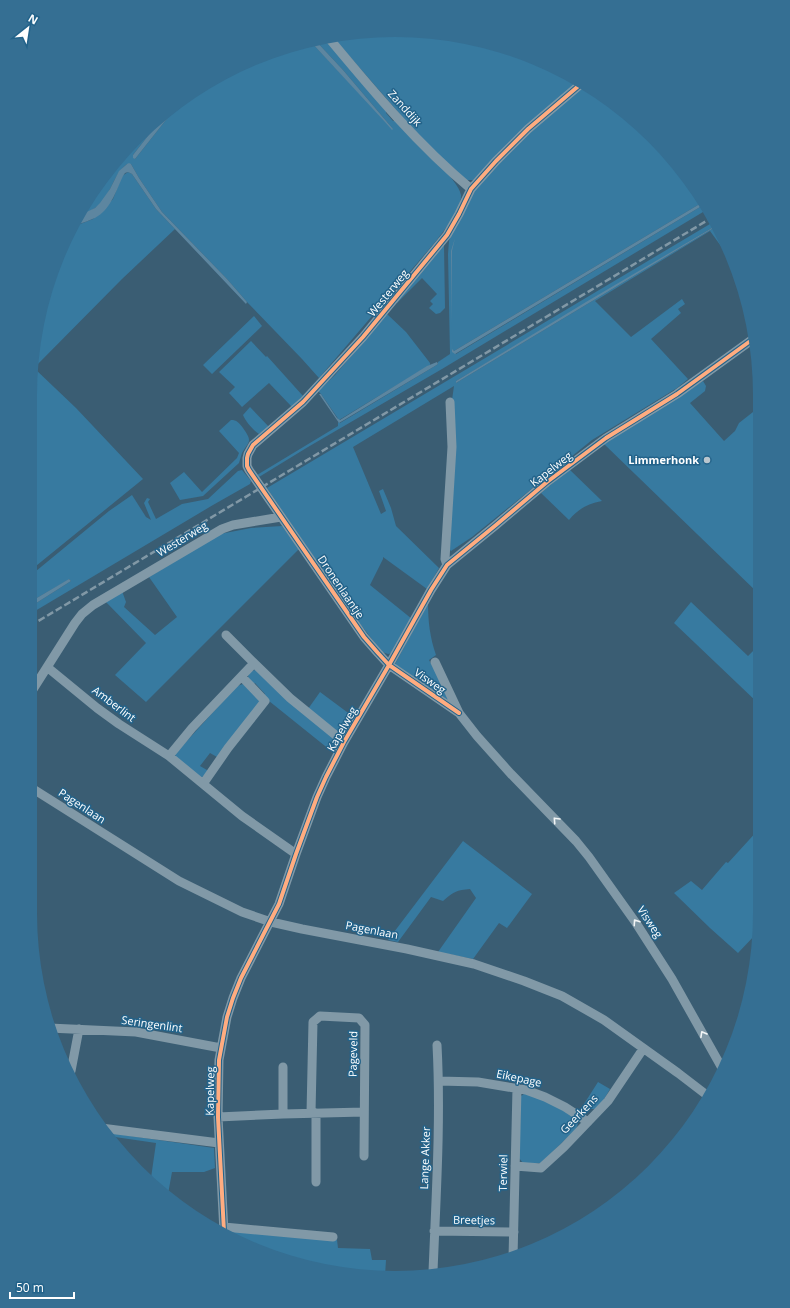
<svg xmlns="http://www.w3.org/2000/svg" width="790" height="1308" viewBox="0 0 790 1308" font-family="'Open Sans',sans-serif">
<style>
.green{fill:#377aa0}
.water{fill:#5d86a0}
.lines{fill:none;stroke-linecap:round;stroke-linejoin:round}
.street{stroke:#8199a7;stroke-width:9}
.rail{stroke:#8198a6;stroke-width:2.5;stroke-dasharray:7 3;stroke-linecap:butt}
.cycleway-casing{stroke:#23638a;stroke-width:6}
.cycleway{stroke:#ffac80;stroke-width:4}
.oneway{stroke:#f2f5f6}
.poi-dot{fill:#bac6ce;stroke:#23638a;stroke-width:1.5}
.labels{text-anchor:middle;stroke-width:3;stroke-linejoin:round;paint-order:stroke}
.street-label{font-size:11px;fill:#fff;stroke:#23638a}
.poi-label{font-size:11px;font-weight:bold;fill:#fff;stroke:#23638a;text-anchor:end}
</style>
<rect width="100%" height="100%" fill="#3a5d73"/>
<!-- green -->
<path class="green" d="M395 30 466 37 535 58 580 82 473 180H466L425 143 332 36Z
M324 37 386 111V113L393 121H396C409 134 460 180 461 195 462 208 444 231 436 241L319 378 302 359 247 302 227 279 162 212 139 178 131 164H127C112 175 111 198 95 208 91 211 85 213 80 215L92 192 137 137 165 114 133 155 135 159 181 101 192 91 256 58 310 41 393 129 343 70 315 40Z
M585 85 598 92 669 154 703 202 454 351 452 350 451 327 452 350 456 354 705 204 708 209 442 369 308 447 259 477 257 475 338 426V422L340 423 435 366 438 364V362L450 354 448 254 449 241 451 234 476 188 525 136Z
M128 172 132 174 156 209 175 229 122 279 34 368 76 408 143 479 31 570V371L49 277 75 226 93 219 113 199 122 176Z
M715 221 717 225 456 381V383L717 226 729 251 726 253 710 231 595 301 631 337 682 299 685 304 678 309 681 313 651 339 688 379 677 388 592 440 472 537 451 551 450 550 452 400 454 386 353 447 381 514 386 511 379 491 383 489 391 508 396 526 439 568 427 589 383 557V559L370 585 412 619 393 653 388 654 382 652 354 616 267 488Z
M444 245 445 308 440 313 436 314 429 308 433 304 430 301 437 294 422 278 397 303V301Z
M387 314 406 332 430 363V365L339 420 321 394 318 391 335 375Z
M254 316 262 326 212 374 203 365Z
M251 341 266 357 267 356 303 396 292 407 269 383 242 407 229 393 235 387 219 372Z
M703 381 706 386 705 391 690 403 724 441 735 431 739 423 753 412 759 419V594L604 444Z
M250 407 269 427 259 434C253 430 246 422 243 415Z
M231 420H233C238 421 240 424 243 428 253 442 249 441 242 453 241 456 240 460 239 463L203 496 180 500 170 483 184 472 202 492 237 458 239 453 219 431Z
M569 469 602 501C587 504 578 509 569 520L541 493Z
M242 470 251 481 250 484 213 505 30 614V607L71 581 69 579 68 580 30 602V576L109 511 132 495 146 517 151 520 144 503 147 498 150 499 148 502 156 519 182 504 208 499 238 471Z
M282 526 299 549 146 702 115 675 146 643 105 601 122 591 126 602 124 607 155 635 177 617 149 577 220 534 251 528Z
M691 602 748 656 759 645V704L674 623Z
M428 603C428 621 430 638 436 655L429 660 453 704 395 664Z
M257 670 339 743 335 754 269 701 263 696 265 694 255 683 253 684 248 677C249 672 252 670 257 670Z
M243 684 257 697 260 702 217 757 210 753 200 766 207 770 208 773 201 778 176 760 175 754 237 686Z
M320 692 355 718 344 734 342 735 308 709Z
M759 829V937L756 934 738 953 710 928 674 893 691 881 702 890 726 862 728 863Z
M463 841 532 894 507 928 499 923 473 959 438 952 476 898 470 889C457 890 453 892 443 901L431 897 398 942 388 940Z
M598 1082 610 1089 600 1106 596 1109H592L584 1104Z
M527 1092 546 1099 577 1119C578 1123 578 1125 576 1129L541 1163H523L519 1158 521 1096Z
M103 1132 214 1148 215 1168 204 1172H172L168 1194 151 1178 156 1143 108 1136V1137Z
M229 1229 337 1240 338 1248 370 1249 372 1260H386L385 1276 278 1259 229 1235Z"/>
<!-- water -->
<path class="water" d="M315 40 343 70 393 129 392 130 385 122 310 41Z
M181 101 135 159 133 158V155L165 114Z
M129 163 131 164 139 178 162 212 227 279 247 302 246 304 156 209 132 174 128 172 125 173 123 176C117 189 111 208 98 216 91 221 82 222 75 226L80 215 95 208 100 203 110 189 119 171 127 164Z
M703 202 705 204 455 354 452 352 451 325V251L455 238 471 205 455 238 452 251 451 325 452 349 454 351Z
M717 225V226L456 383V381L586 302Z
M437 362 438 364 435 366 339 423 319 394H321L337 418 340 420 427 366Z
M69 579 71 581 30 607V602Z"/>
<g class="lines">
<!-- street -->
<path class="street" d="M328 37C373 91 417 144 471 189
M447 565 445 559 452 447 450 402
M226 635 254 663
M435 662 459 713 477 736 511 774 576 841 589 857 636 923 672 979 722 1068
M47 667 97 708 119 724 169 756 242 816 296 854
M30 694 75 623 82 614 93 605 222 529 233 525 281 517
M459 713 389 665 378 653 364 637 249 470 247 466V458L248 454 253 445 303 402 363 337 447 235 459 214 471 189 496 161 528 129 582 83
M169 756 192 728 254 663 290 698 344 742
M203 784 228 748 265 701 242 677
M30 787 179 881 242 912 271 922 302 929 407 949 474 964 524 981 562 996 604 1020 678 1073 708 1096
M49 1028 136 1032 221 1048
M283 1067V1114
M71 1071 79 1029
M439 1081 478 1082 526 1090 545 1097 565 1107 588 1122
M311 1113 313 1022 320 1016 359 1018 365 1025 364 1156
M316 1113V1182
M218 1117 283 1114 364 1112
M101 1128 219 1143
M515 1166 541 1168 564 1147 608 1101 643 1049
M224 1227 333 1237
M434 1231 514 1232
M224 1232 218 1117 219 1060 227 1017 233 998 241 978 279 904 296 854 317 797 326 777 344 742 389 665 431 590 447 565 496 525 547 482 606 438 677 394 753 339
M513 1258 517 1088
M433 1272C436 1196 441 1120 437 1045"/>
<!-- rail -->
<path class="rail" d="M30 626 713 217"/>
<defs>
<path id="cycleway" d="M459 713 389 665 378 653 364 637 249 470 247 466V458L248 454 253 445 303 402 363 337 447 235 459 214 471 189 496 161 528 129 582 83
M224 1232 218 1117 219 1060 227 1017 233 998 241 978 279 904 296 854 317 797 326 777 344 742 389 665 431 590 447 565 496 525 547 482 606 438 677 394 753 339"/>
</defs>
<!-- cycleway casing -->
<use href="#cycleway" class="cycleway-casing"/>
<!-- cycleway -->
<use href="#cycleway" class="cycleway"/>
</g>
<!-- one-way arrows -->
<defs><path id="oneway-chevron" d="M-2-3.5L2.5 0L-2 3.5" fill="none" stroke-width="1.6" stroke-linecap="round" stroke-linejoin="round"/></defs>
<g class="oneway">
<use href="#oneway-chevron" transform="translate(556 820) rotate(-133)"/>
<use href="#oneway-chevron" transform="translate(636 922) rotate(-124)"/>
<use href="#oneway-chevron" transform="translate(703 1034) rotate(-119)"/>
</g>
<!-- markers -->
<circle class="poi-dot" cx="707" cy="460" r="4"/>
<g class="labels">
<!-- street labels -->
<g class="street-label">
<text transform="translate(405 108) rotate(48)" y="4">Zanddijk</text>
<text transform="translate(388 293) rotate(-51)" y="4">Westerweg</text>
<text transform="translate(551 469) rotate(-38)" y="4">Kapelweg</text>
<text transform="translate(182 539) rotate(-31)" y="4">Westerweg</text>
<text transform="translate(341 587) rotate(56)" y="4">Dronenlaantje</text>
<text transform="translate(430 681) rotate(35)" y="4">Visweg</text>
<text transform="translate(114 704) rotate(37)" y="4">Amberlint</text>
<text transform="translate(342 729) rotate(-61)" y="4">Kapelweg</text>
<text transform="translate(82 806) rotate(33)" y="4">Pagenlaan</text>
<text transform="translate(650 922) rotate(56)" y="4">Visweg</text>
<text transform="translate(372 930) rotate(11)" y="4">Pagenlaan</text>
<text transform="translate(152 1024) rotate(8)" y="4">Seringenlint</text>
<text transform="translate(353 1054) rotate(-89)" y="4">Pageveld</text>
<text transform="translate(519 1078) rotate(12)" y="4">Eikepage</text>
<text transform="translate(210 1091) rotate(-89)" y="4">Kapelweg</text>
<text transform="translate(579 1114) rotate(-47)" y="4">Geerkens</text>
<text transform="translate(425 1158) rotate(-88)" y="4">Lange Akker</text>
<text transform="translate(503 1173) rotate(-89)" y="4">Terwiel</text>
<text transform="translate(474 1220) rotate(1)" y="4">Breetjes</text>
</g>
<!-- poi labels -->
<g class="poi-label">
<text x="699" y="464">Limmerhonk</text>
</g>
</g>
<!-- crop -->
<path d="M0 0H790V1308H0ZM395 37H395A358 358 0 0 1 753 395V913A358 358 0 0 1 395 1271H395A358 358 0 0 1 37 913V395A358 358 0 0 1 395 37Z" fill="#356f93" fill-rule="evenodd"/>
<!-- north arrow -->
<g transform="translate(28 28) rotate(30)" stroke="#23638a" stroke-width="3" paint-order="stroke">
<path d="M0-3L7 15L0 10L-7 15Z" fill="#ffffff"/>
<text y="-6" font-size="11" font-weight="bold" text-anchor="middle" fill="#ffffff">N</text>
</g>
<!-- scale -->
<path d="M10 1292v6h64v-6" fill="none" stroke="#ffffff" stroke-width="2"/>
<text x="16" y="1292" font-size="12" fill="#ffffff" stroke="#23638a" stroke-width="3" paint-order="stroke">50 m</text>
</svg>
